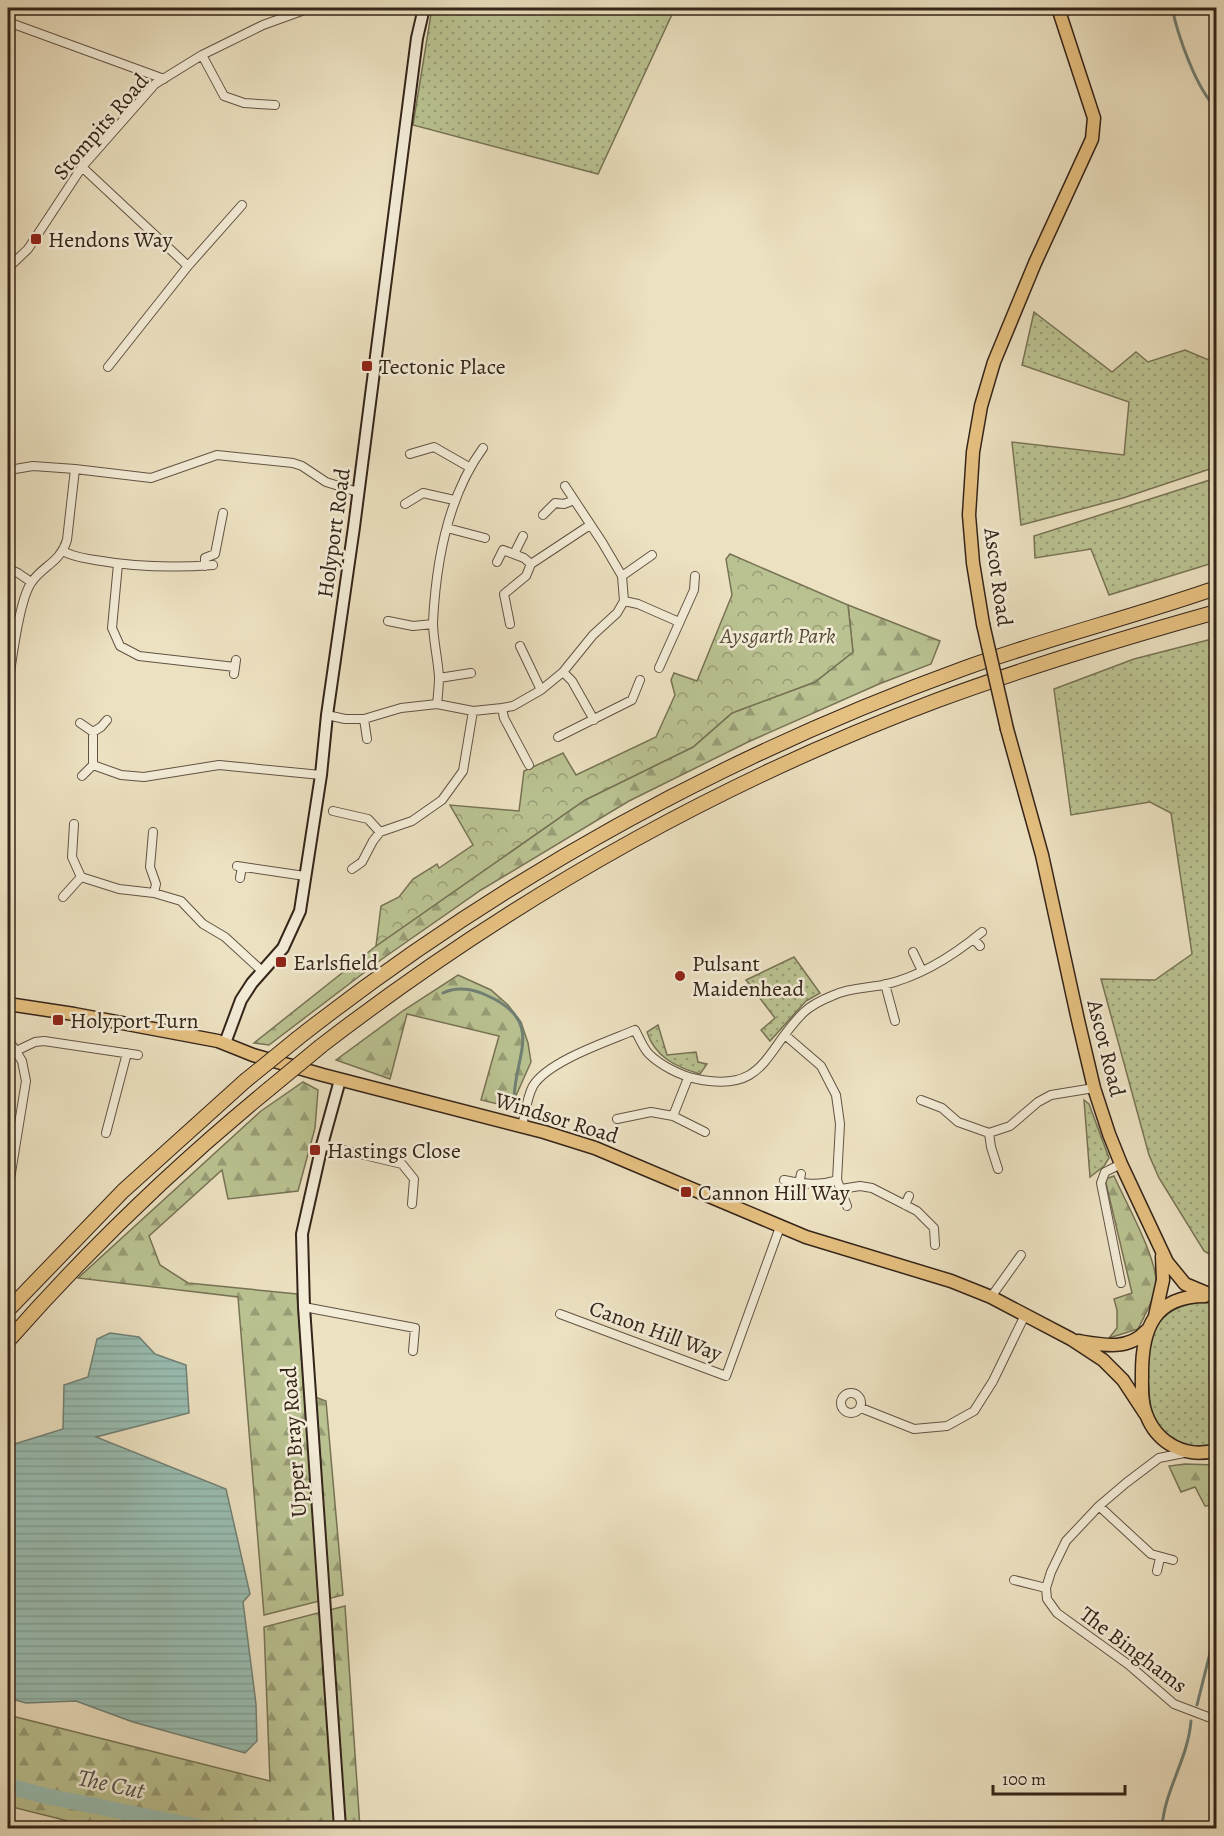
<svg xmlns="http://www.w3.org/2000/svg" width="1224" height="1836" viewBox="0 0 1224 1836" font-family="Alegreya,serif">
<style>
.grass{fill:url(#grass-dots);stroke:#777355;stroke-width:1.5}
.forest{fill:url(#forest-firs);stroke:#777355;stroke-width:1.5}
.park{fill:url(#park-crowns);stroke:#777355;stroke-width:1.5}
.water{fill:url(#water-rules);stroke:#718075;stroke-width:1.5}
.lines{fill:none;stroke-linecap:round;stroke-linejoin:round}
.stream{stroke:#718075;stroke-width:3}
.river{stroke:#99beb3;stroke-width:16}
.street-casing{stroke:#625343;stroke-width:10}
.secondary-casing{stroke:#342419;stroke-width:14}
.primary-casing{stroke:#342419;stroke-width:15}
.highway-casing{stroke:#342419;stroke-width:16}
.street{stroke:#f3ecd7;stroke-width:8}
.secondary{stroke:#f3ecd7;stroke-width:10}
.primary{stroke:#e6c080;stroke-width:12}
.highway{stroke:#e6c080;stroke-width:14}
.primary-bridge-casing{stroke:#342419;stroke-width:15;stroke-linecap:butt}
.highway-bridge-casing{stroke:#342419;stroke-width:16;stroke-linecap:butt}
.primary-bridge{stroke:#e6c080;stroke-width:12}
.highway-bridge{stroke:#e6c080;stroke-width:14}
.poi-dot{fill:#8f2418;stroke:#f3ecd7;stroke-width:2}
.labels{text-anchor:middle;stroke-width:5;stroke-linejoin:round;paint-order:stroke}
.street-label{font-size:22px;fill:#342419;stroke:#f3ecd7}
.poi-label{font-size:22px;fill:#342419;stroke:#f3ecd7;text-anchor:start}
.park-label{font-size:22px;font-style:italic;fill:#564c37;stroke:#f3ecd7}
.water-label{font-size:24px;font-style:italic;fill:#525247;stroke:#f3ecd7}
</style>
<defs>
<pattern id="grass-dots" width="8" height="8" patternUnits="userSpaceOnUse" patternTransform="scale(1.5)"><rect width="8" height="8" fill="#bac291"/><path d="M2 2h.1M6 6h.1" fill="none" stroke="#989d76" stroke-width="1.8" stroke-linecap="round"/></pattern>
<pattern id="forest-firs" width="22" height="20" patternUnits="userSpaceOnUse" patternTransform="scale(1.5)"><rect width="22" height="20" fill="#bac291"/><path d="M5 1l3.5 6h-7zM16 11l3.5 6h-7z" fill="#989d76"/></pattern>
<pattern id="park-crowns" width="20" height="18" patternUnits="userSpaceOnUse" patternTransform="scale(1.5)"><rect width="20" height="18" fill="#bac291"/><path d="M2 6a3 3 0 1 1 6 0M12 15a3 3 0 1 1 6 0" fill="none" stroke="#989d76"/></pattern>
<pattern id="water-rules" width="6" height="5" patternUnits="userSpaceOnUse" patternTransform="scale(1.5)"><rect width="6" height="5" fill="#99beb3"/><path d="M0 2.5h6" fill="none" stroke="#84a399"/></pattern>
</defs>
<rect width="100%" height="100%" fill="#ece1c1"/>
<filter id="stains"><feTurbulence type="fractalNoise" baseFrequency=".00333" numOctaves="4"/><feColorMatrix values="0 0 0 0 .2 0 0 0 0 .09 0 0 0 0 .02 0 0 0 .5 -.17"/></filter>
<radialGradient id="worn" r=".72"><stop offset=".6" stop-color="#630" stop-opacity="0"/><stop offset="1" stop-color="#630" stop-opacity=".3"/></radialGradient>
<!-- grass -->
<path class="grass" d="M432 8H675L598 174 413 125Z
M1034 312 1112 372 1136 352 1148 362 1185 350 1209 360 1216 372V467L1123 498 1021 525 1012 442 1124 455 1129 402 1022 365Z
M1216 478V562L1109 595 1091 549 1035 558 1034 536Z
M1216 638V1258L1204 1251 1159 1178 1149 1155 1101 979 1155 980 1192 954 1171 813 1150 802 1071 815 1054 689 1134 659Z
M794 957 820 993 806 1001 770 1041 761 1030 775 1018 746 980Z
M658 1025 667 1055 696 1052 698 1062 707 1064 700 1074C676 1067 655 1057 647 1032Z
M1084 1100 1089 1104 1109 1158 1104 1166 1090 1177Z
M1199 1302 1216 1304V1444C1189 1451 1158 1438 1151 1408 1148 1398 1149 1387 1148 1376 1148 1336 1154 1309 1199 1302Z"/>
<!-- forest -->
<path class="forest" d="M848 605 940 641 931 664 879 684 748 742 629 801 481 890 382 959 269 1045 254 1043 376 946 585 800 693 747 732 713 815 682 853 652Z
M458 975 491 990 508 1005 521 1022 528 1043 531 1062 511 1107 481 1100 499 1036 407 1014 390 1079 336 1060 404 1010Z
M303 1082 318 1090 315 1128 298 1191 228 1199 222 1170 149 1236 160 1265 188 1283 297 1294 304 1393 326 1401 343 1595 264 1615 238 1297 78 1278 261 1111Z
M1114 1176C1125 1201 1159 1261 1156 1286 1154 1300 1144 1316 1138 1329L1109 1338 1117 1328V1310L1114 1299 1132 1293 1105 1179Z
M1185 1464 1216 1465V1505L1205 1506 1195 1487 1181 1492 1169 1466Z
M345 1606 360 1828H96L8 1806V1715L270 1781 264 1627Z"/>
<!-- park -->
<path class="park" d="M730 554 848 605 853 652 815 682 732 713 693 747 585 800 376 946 381 906 399 897 413 879 437 864 439 868 473 845 450 805 519 811 524 771 563 753 576 775 656 737 675 695 671 680 674 673 697 681 732 595 726 559Z"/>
<!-- water -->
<path class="water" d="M110 1333 139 1337 155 1354 186 1365 189 1413 96 1437 226 1489 250 1594 243 1602 256 1704 257 1741 245 1753 133 1722 76 1701 26 1703 8 1698V1446L63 1429 64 1385 88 1377 97 1339Z"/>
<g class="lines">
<!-- stream -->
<path class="stream" d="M1172 8C1178 36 1196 88 1216 108
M443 993C457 986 474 989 488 996 546 1022 514 1056 514 1100
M1214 1435C1212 1406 1205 1361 1216 1333
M1214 1467 1216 1505
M1197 1705 1216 1629
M1162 1828C1164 1791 1188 1759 1191 1721"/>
<!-- river -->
<path class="river" d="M8 1786 46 1796 204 1828"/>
<defs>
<path id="street" d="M8 22 164 79
M202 55 224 96 244 103 275 105
M82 167 188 266
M8 268 28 249 82 167 155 84 202 55 263 25 310 8
M108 367 188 266 242 205
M410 454 434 447 469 467
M8 472 15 469 33 466 75 469 151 478 217 455 293 463 302 466 326 482 358 492
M405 504 423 493 454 500
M543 515 555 503 564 504 574 500
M447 528 485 538
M63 551C73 557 84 558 95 560 135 567 173 568 213 565
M514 554 523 536
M497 562 503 550 524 558 531 564
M118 564 112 628 120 646 139 656 235 667
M205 566V558L215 554 223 513
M8 569 18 573 31 582
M622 576 652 555
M624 601 638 604 679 622
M388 621 413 626 433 624
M510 624 504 594 526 576 531 564 590 525
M520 646 541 690
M659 668 694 590 695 576
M563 672 572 681 594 720
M234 674 236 660
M439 678 471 673
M8 685C12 661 19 601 31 583 42 566 60 563 67 540L75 469
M437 704C438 695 439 686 439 677 438 659 433 640 433 622 436 562 447 497 483 448
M502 708 504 718 529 765
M327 715 345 719H364L401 708 437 704 473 711 502 708 513 706 541 690 563 672 593 635 617 613 624 601 622 576 602 542 565 486
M364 719 367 739
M80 723 93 732 101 727 107 720
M558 737 632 700 640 680
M93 765 121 775 144 777 219 765 321 775
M82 776 93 765V732
M333 811 368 819 380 832
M153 832 150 867 156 884 154 893
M237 866 305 876
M352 869 362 862 373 841 380 832 412 821 442 800 463 771 473 711
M8 871H10
M81 877 119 889 154 893 181 901 203 924 225 937 262 971
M240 878 242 867
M63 897 81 877 72 857 74 824
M974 939 980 946
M913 952 922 971
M885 984 895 1021
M8 1015 10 1005
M785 1035 821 1066 836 1095 840 1124 837 1180 847 1206
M8 1039 22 1061 26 1081 10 1179
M16 1051 35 1042 44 1041 138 1055
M921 1100 942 1108 958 1122 989 1133 1010 1126 1038 1102 1051 1095 1094 1088
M673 1116 688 1078
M617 1119 651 1112 673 1116 705 1132
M522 1126C525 1114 527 1097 533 1086 548 1061 609 1041 635 1030 639 1037 643 1048 649 1054 660 1065 681 1076 697 1079 765 1093 764 1052 803 1013 810 1006 824 999 834 995 848 988 867 988 883 985 920 977 953 956 982 932
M106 1133 127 1053
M989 1133 991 1147 998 1169
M322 1145 402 1164 414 1179 412 1204
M1121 1164 1105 1172 1101 1183 1121 1283
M784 1180C803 1184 819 1186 837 1180
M799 1184 801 1174
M841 1189 860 1186 872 1188 917 1211 934 1228 935 1245
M905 1205 909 1196
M991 1297 1021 1255
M304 1307 415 1328 413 1351
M560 1314 726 1376 780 1227
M841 1403a10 10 0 1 1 20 0a10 10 0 1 1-20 0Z
M861 1408 914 1429 947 1426 974 1411 993 1381 1025 1315
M1184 1453 1159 1458 1126 1483 1099 1506 1066 1541 1051 1572 1046 1588 1047 1599 1057 1613 1129 1665 1174 1704 1216 1720
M1099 1506 1151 1554 1173 1560
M1157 1571 1160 1558
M1014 1580 1046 1588"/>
<path id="secondary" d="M225 1043 241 1000 252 983 283 948 300 911 321 775 327 715 354 527 417 38 424 8
M340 1828 304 1307 302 1234 322 1145 340 1080"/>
<path id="primary" d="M983 624 973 563 969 515 973 452 981 406 994 362 1035 263 1092 139 1094 118 1058 8
M1007 729 1042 855 1078 1020 1094 1088 1109 1134 1121 1164 1167 1262 1185 1284 1216 1297
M8 1004 74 1014 218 1041 253 1055 323 1075 544 1132 595 1148 806 1237 951 1281 991 1297 1071 1339 1103 1360 1123 1380 1146 1415
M1205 1296C1154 1296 1142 1329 1142 1373 1142 1387 1141 1401 1146 1414 1157 1444 1187 1459 1216 1450
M1155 1316 1163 1280 1162 1256
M1078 1341C1102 1345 1128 1351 1146 1331"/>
<path id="highway" d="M298 1038C499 880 725 755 965 668 1048 638 1133 617 1216 588
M321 1046C509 901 716 783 938 700 1030 666 1123 638 1216 612
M8 1310 123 1191 245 1081
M8 1341C88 1250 175 1166 269 1089"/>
</defs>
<!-- street casing -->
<use href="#street" class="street-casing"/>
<!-- secondary casing -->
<use href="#secondary" class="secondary-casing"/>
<!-- primary casing -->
<use href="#primary" class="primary-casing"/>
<!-- highway casing -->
<use href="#highway" class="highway-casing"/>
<!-- street -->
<use href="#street" class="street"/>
<!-- secondary -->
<use href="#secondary" class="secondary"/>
<!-- primary -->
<use href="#primary" class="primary"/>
<!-- highway -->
<use href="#highway" class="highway"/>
<defs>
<path id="primary-bridge" d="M983 624 1007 729"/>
<path id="highway-bridge" d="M245 1081 298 1038
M269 1089 321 1046"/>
</defs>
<!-- primary-bridge casing -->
<use href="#primary-bridge" class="primary-bridge-casing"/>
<!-- highway-bridge casing -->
<use href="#highway-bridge" class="highway-bridge-casing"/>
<!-- primary-bridge -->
<use href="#primary-bridge" class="primary-bridge"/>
<!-- highway-bridge -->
<use href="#highway-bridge" class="highway-bridge"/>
</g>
<!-- markers -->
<g class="poi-dot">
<rect x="30" y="233" width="12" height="12" rx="3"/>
<rect x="361" y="360" width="12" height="12" rx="3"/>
<rect x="275" y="956" width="12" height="12" rx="3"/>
<circle cx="680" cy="976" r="6"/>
<rect x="52" y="1014" width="12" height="12" rx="3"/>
<rect x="309" y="1144" width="12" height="12" rx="3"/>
<rect x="680" y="1186" width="12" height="12" rx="3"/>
</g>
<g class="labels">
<!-- street labels -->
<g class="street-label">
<text transform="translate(100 126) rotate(-49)" y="8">Stompits Road</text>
<text transform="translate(333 533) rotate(-82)" y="8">Holyport Road</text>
<text transform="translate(999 577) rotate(82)" y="8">Ascot Road</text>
<text transform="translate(1107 1048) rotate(76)" y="8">Ascot Road</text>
<text transform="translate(557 1117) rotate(17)" y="8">Windsor Road</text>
<text transform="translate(656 1330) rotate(20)" y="8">Canon Hill Way</text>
<text transform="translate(293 1442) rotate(-94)" y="8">Upper Bray Road</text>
<text transform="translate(1134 1649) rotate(37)" y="8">The Binghams</text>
</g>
<!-- poi labels -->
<g class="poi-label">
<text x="48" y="247">Hendons Way</text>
<text x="379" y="374">Tectonic Place</text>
<text x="293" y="970">Earlsfield</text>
<text x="692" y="971">Pulsant<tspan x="692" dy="25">Maidenhead</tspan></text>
<text x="70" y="1028">Holyport Turn</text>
<text x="327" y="1158">Hastings Close</text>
<text x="698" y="1200">Cannon Hill Way</text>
</g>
<!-- park labels -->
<g class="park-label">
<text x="778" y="643">Aysgarth Park</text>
</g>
<!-- water labels -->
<g class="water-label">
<text transform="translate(111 1784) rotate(12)" y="8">The Cut</text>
</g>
</g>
<!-- margin -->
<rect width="1224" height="1836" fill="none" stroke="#ece1c1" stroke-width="30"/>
<rect x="9" y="9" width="1206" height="1818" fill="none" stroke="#342419" stroke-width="3"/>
<rect x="15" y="15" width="1194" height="1806" fill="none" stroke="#342419" stroke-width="1.5"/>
<!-- scale -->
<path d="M993 1785v9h132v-9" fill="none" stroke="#342419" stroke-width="3"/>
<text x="1002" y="1785" font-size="18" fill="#342419" stroke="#f3ecd7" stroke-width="4.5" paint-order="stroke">100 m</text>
<rect width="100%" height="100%" filter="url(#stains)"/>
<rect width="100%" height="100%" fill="url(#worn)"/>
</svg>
